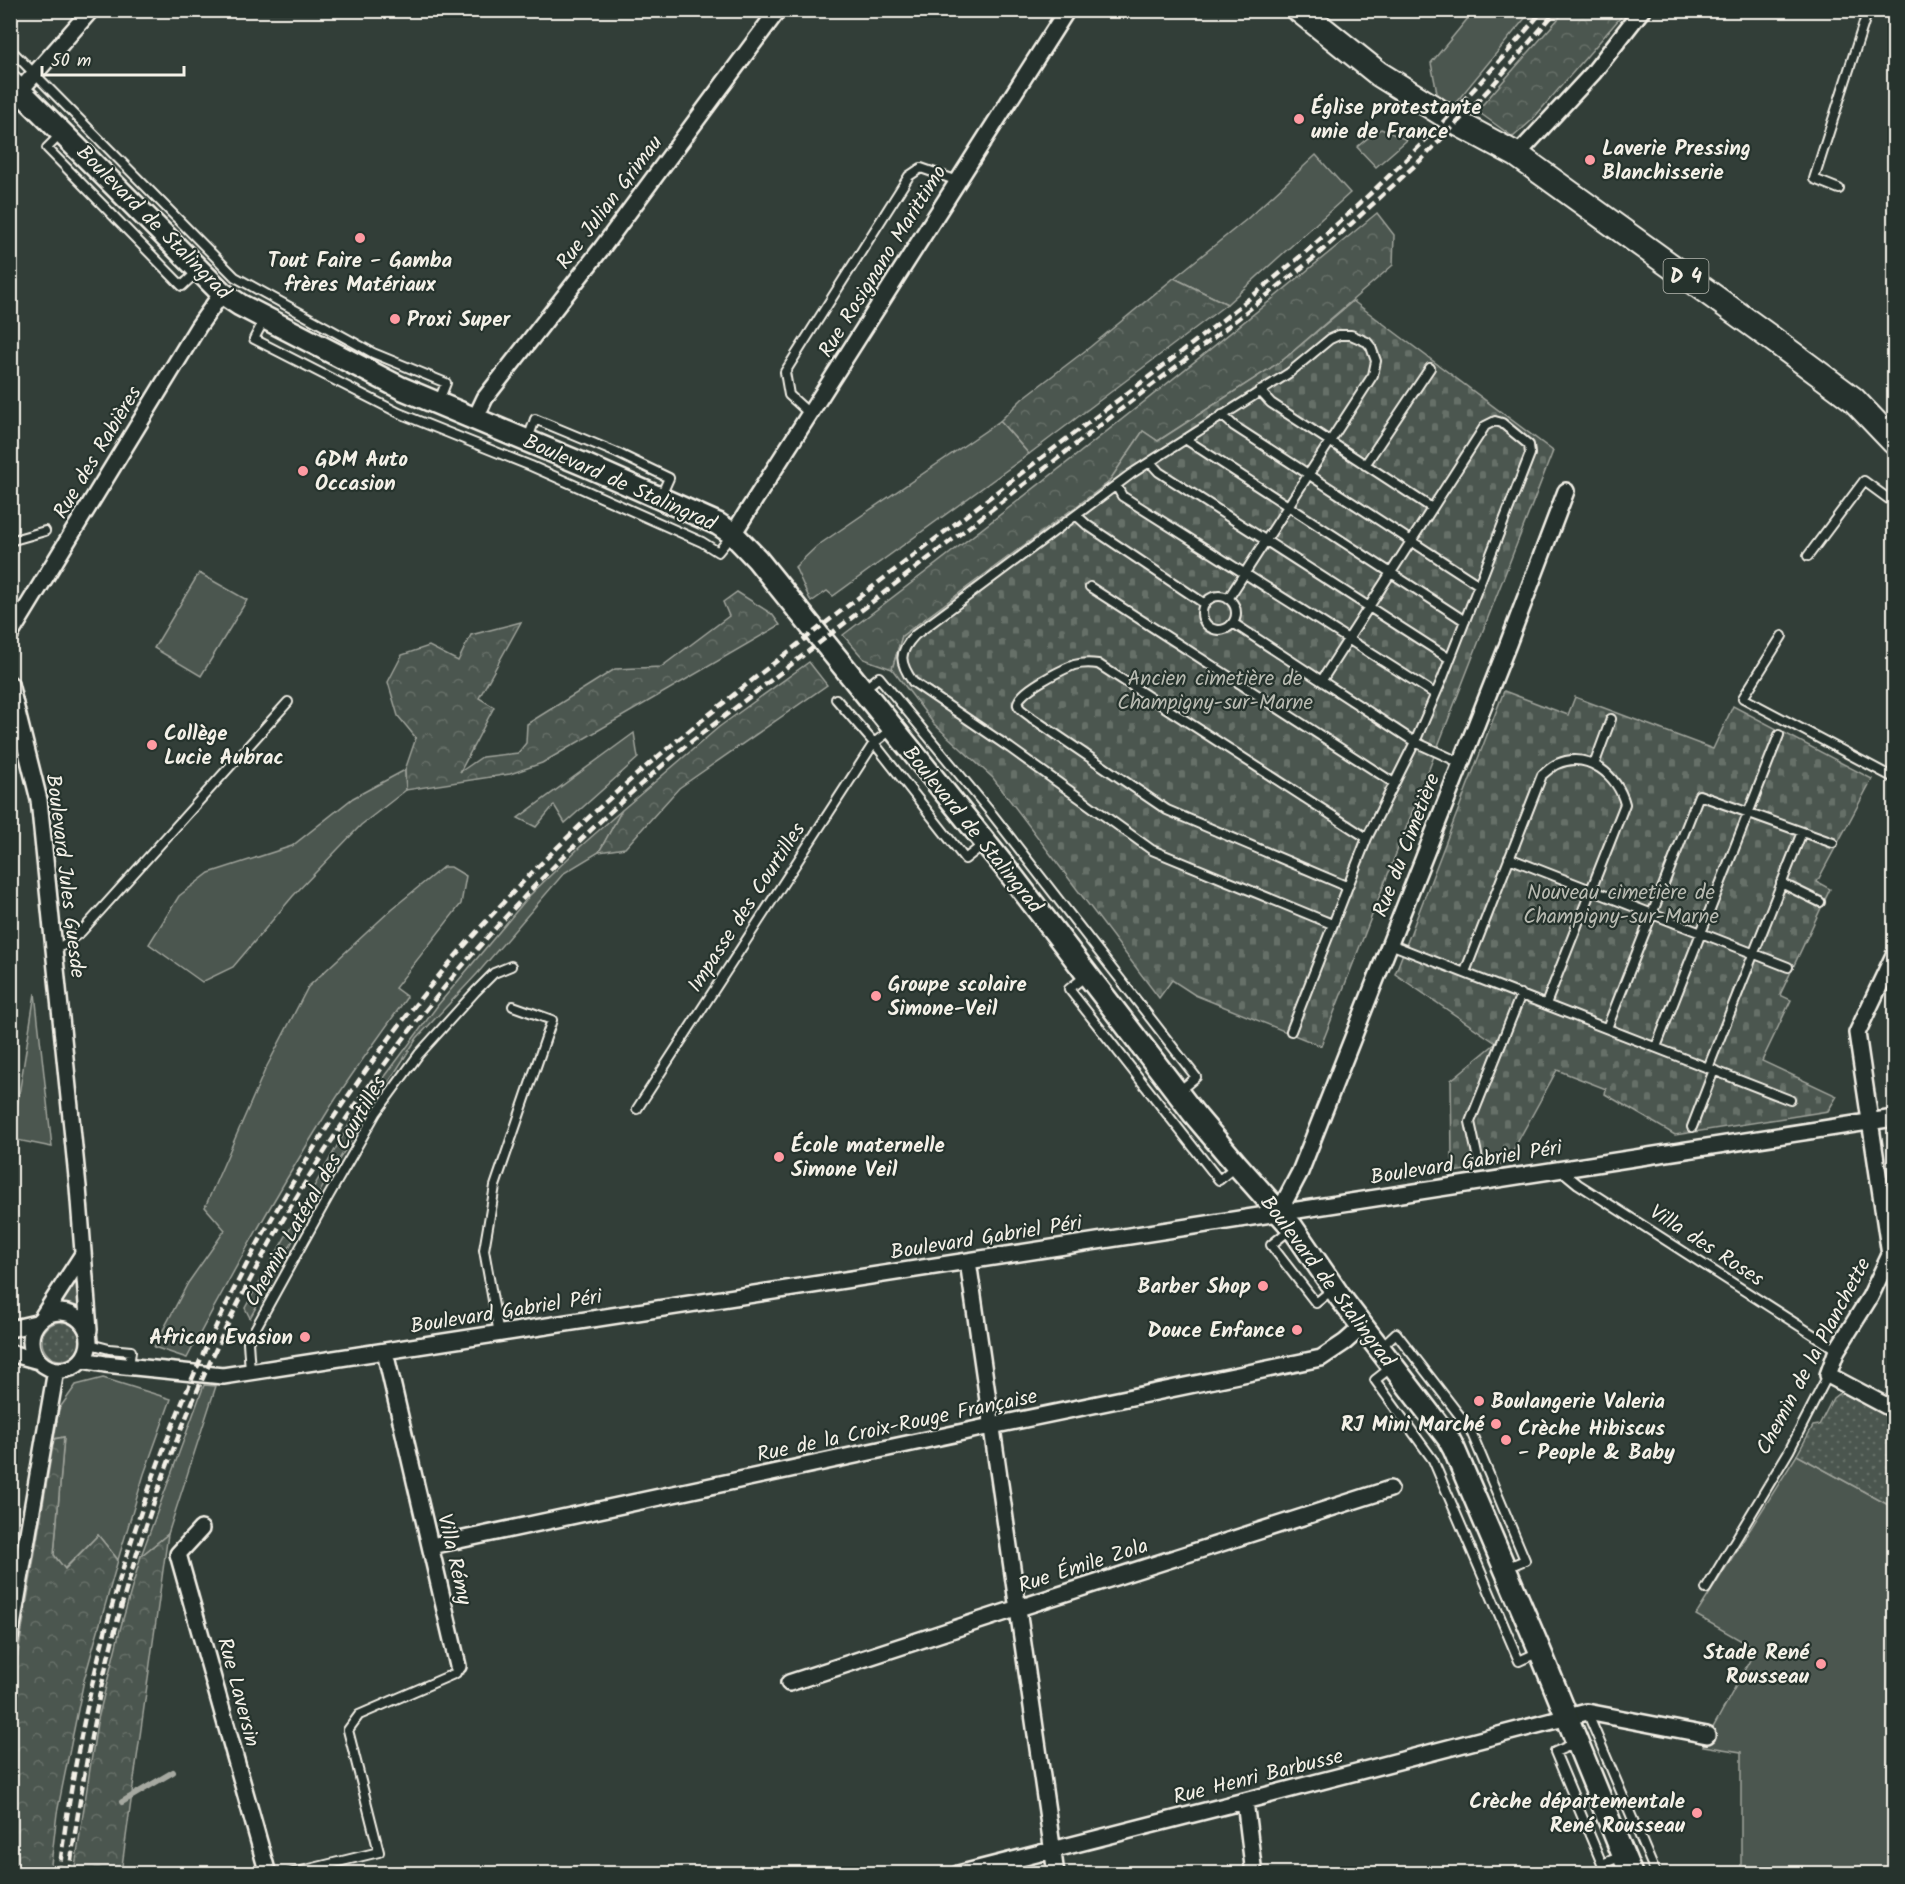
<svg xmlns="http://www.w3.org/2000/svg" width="1905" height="1884" viewBox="0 0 1905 1884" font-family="Kalam,sans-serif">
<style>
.green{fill:#4c564f;stroke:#a0a49c;stroke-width:1.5}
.forest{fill:url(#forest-crowns);stroke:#a0a49c;stroke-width:1.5}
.cemetery{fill:url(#cemetery-stones);stroke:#a0a49c;stroke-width:1.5}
.garden{fill:url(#garden-dots);stroke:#a0a49c;stroke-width:1.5}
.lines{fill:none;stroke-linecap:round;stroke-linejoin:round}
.stream{stroke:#a6a9a1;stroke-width:6}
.service-casing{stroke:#f4f1e8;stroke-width:12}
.minor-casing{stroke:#f4f1e8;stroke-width:20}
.secondary-casing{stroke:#f4f1e8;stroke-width:26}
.primary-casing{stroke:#f4f1e8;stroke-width:28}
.service{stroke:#26332d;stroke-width:8}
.minor{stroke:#26332d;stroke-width:15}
.secondary{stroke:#26332d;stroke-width:21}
.primary{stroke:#26332d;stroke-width:24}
.rail{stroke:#f4f1e8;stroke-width:4.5;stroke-dasharray:9 4.5;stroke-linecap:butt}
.poi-dot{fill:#ff9aa2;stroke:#26332d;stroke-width:2}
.labels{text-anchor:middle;stroke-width:4.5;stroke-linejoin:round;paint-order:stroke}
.shield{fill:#26332d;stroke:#b6b8b0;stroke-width:1.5}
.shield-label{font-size:20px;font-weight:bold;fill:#f4f1e8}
.poi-label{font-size:21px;font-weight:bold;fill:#f4f1e8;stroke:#26332d;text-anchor:start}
.street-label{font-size:21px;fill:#f4f1e8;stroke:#26332d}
.park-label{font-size:21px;fill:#b9bbb2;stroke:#26332d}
</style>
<defs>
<pattern id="forest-crowns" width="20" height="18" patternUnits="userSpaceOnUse" patternTransform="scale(1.5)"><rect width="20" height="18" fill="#4c564f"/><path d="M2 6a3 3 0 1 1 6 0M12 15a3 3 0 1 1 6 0" fill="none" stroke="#666f68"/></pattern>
<pattern id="cemetery-stones" width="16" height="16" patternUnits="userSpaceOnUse" patternTransform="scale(1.5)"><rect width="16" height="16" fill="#4c564f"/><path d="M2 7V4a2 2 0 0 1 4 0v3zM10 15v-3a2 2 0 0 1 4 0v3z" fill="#666f68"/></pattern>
<pattern id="garden-dots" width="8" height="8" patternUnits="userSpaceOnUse" patternTransform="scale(1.5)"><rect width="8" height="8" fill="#4c564f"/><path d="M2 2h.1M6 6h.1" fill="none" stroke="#666f68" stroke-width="1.8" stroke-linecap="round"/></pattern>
</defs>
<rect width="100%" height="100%" fill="#323e38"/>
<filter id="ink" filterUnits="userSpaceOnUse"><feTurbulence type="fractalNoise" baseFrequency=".0167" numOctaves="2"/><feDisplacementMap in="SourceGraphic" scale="12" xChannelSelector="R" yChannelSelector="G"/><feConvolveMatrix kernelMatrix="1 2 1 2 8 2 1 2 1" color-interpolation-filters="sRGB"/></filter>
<g filter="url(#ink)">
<!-- green -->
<path class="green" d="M1474 11H1531L1453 106 1437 93 1431 63Z
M1381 129 1407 140 1376 167 1357 147 1375 132Z
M1316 155 1350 193 1227 304 1174 278 1247 219Z
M1000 421 1029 454 833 596 827 591 811 602 795 567 817 546Z
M199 573 247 600 201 676 154 648Z
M634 733 638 758 565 823 554 805 536 827 518 818Z
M405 770 406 790 361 825 293 896 233 967 202 982 149 944 179 896 209 873 292 846 353 798Z
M622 810 599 852 564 873 477 974 417 1038 331 1172 250 1318 245 1308 349 1125 438 1005 530 895 581 846Z
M443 867H451L466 876 461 904 395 988 407 997C381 1035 352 1072 328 1111 278 1191 231 1274 187 1358L154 1347 188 1283 225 1230 205 1207 265 1070 308 987 393 908Z
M35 993 52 1147 12 1139Z
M81 1271 80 1307 57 1302Z
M103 1378 171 1399 144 1474 118 1560 98 1535 64 1569 54 1555 64 1437 54 1439 59 1409 76 1385Z
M204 1385 216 1386 168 1534 141 1556Z
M1797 1455 1894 1508V1873H1741V1752L1703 1746 1756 1649 1696 1615Z"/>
<!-- forest -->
<path class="forest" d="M1566 10 1626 11 1531 121 1513 137 1477 111Z
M1377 213 1394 235 1393 265 1283 360 1158 441 1143 431 1108 483 902 636 892 669 864 659 843 635C1024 498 1202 358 1377 213Z
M1174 278 1227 304 1029 454 1000 421 1022 399 1090 347Z
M737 592 772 614 780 625 542 763 510 774 406 790 405 770 416 738 398 716 388 682 402 655 429 646 458 661 471 635 521 622 479 698 494 707 460 772 482 757 518 753 526 743 527 724 615 669 661 667 729 616 723 602Z
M809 662 827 685 679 788 625 848 599 852 622 810 719 727Z
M64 1437 54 1555 65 1569 98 1535 118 1560 84 1680 57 1813 50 1873H11V1695L54 1439Z
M168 1534 121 1873H74L97 1723 121 1626 141 1556Z"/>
<!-- cemetery -->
<path class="cemetery" d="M1353 301 1553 451 1321 1046 1195 995 1172 980 1159 998 993 778 934 724 892 669 902 636 1108 483 1143 431 1158 441 1283 360Z
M1504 691 1568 715 1575 697 1713 749 1733 706 1872 779 1817 882 1830 889 1780 995 1791 1000 1762 1061 1837 1096 1828 1111 1675 1135 1605 1094 1606 1089 1557 1070 1506 1163 1454 1172 1452 1156 1451 1080 1496 1043 1395 974Z"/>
<!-- garden -->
<path class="garden" d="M42 1341a19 19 0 1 1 38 0a19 19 0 1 1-38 0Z
M1841 1392 1894 1420V1508L1797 1455 1813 1426 1819 1425 1833 1398Z"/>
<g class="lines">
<!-- stream -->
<path class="stream" d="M122 1802 173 1772"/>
<defs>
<path id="service" d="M10 49 235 277 373 353 446 383 438 403
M61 134 47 148 182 286 198 271
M1839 189 1814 179 1868 10
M264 320 254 339 399 413 531 466 702 542 718 552 732 535
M1260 391 1271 403 1432 508
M810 414 789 395 785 372 909 176 921 168 958 181
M1222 415 1234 426 1479 585
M528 439 535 419 617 453 669 478 660 498
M1185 439 1465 621
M1150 462 1159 472 1450 659
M1365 465 1430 368
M1116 485 1122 496 1435 694
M1076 515 1087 525 1205 604
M10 541 45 531
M1808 556 1864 481 1894 503
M1090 587 1394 783
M1202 613a17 17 0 1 1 34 0a17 17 0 1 1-34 0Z
M1228 599 1373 375 1376 361 1371 347 1367 342 1351 335H1339L1330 339 1289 373 1131 474 915 635C898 653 899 662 913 682L1010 748 1152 850 1332 924
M1233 623 1415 742 1461 763
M1782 636 1743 698 1894 778
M863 690 879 677 992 814 1196 1077 1178 1092
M836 699 874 743 965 859 984 844
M1594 765 1611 719
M1509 858 1788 967
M1781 883 1820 902
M1346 886 1167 810 1032 718C1028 714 1019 710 1018 705 1015 692 1064 669 1074 665 1082 663 1090 663 1098 664L1367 838
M1390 944 1708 1068 1802 832
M55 951 81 932 288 702
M1465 972 1542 775C1546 772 1552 766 1557 764 1588 750 1618 776 1625 804L1546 1004
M1086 976 1069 989 1219 1180 1236 1166
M1607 1028 1699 795 1833 843
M1291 1031 1367 838 1415 742 1443 677 1530 454 1529 445 1502 423 1495 421 1485 426 1322 680
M1656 1047 1779 735
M1708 1068 1790 1100
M637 1109 874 743 892 729
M1692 1127 1714 1070
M1478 1159 1470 1122 1521 994
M1561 1170 1578 1184 1837 1350
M1292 1228 1271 1245 1316 1303 1333 1289
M499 1334 484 1250 495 1186 552 1020 513 1006
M90 1344 109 1349 131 1351 129 1367
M1381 1347 1396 1333 1470 1429 1525 1560 1506 1568
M1393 1366 1375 1380 1433 1460 1519 1661 1539 1652
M250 1371 248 1342 328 1197 376 1113 419 1054 475 992 494 973 511 966
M1706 1589 1789 1451 1828 1375
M1587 1712 1656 1874
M1576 1743 1555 1752 1602 1864 1622 1856
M289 1874 379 1852 348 1730 359 1715 456 1673 458 1666"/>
<path id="minor" d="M10 102 91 10
M1517 155 1593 73 1642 10
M475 419 485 398 602 248 778 10
M733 534 1067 10
M10 635 198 327 222 293
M10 684 39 800 78 1187 89 1330
M1894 955 1857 1033 1890 1255 1870 1297 1837 1350 1828 1375 1894 1410
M1279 1212 1300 1172 1508 644 1566 491
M968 1261 1056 1874
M31 1341a29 29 0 1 1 58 0a29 29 0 1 1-58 0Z
M43 1316 83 1254
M10 1329 36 1323
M385 1352 458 1666
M10 1353 39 1361
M83 1360 105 1364 223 1376 1894 1118
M201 1529 178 1554 268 1874
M431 1546 991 1426 1321 1358 1345 1342 1363 1326
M10 1638 56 1370
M789 1683 1006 1612 1390 1489
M1245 1801 1254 1874
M958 1874 1260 1797 1587 1712 1707 1735"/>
<path id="secondary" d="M10 81 222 293 240 305 401 388 585 465 718 524 733 534 757 559 1005 867 1194 1114 1237 1165 1292 1227 1340 1297 1448 1438 1454 1449 1540 1651 1631 1874"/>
<path id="primary" d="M1299 10 1379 74 1461 125 1517 155 1771 338 1853 399 1894 442"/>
</defs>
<!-- service casing -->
<use href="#service" class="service-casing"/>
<!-- minor casing -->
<use href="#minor" class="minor-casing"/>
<!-- secondary casing -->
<use href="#secondary" class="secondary-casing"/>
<!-- primary casing -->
<use href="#primary" class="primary-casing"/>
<!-- service -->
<use href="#service" class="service"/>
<!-- minor -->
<use href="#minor" class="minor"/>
<!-- secondary -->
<use href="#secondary" class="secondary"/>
<!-- primary -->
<use href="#primary" class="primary"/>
<!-- rail -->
<path class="rail" d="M59 1874C107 1480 278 1116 565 840 636 771 714 710 792 649 860 596 929 544 998 491 1102 411 1210 334 1310 248 1394 175 1472 96 1543 10
M69 1874C80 1797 92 1721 111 1646 200 1290 401 983 682 749L1217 335 1314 258 1423 158 1492 86 1557 10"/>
</g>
</g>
<!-- markers -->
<g class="poi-dot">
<circle cx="1299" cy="119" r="6"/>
<circle cx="1590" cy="160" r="6"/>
<circle cx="360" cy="238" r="6"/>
<circle cx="395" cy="319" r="6"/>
<circle cx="303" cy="471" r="6"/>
<circle cx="152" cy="745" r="6"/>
<circle cx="876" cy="996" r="6"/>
<circle cx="779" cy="1157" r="6"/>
<circle cx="1263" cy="1286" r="6"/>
<circle cx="1297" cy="1330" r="6"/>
<circle cx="305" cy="1337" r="6"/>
<circle cx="1479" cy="1401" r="6"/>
<circle cx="1496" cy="1424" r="6"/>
<circle cx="1506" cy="1440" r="6"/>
<circle cx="1821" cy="1664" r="6"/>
<circle cx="1697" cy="1813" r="6"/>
</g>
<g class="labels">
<!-- shield labels -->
<rect class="shield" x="1663.5" y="259" width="45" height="34" rx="4.5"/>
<g class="shield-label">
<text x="1686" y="283">D 4</text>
</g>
<!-- poi labels -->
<g class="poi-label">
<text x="1311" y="114">Église protestante<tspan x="1311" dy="24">unie de France</tspan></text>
<text x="1602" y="155">Laverie Pressing<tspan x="1602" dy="24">Blanchisserie</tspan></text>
<text x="360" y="267" text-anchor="middle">Tout Faire - Gamba<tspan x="360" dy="24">frères Matériaux</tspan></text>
<text x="407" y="326">Proxi Super</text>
<text x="315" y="466">GDM Auto<tspan x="315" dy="24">Occasion</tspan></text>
<text x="164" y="740">Collège<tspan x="164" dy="24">Lucie Aubrac</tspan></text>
<text x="888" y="991">Groupe scolaire<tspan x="888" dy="24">Simone-Veil</tspan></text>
<text x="791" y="1152">École maternelle<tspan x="791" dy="24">Simone Veil</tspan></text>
<text x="1251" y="1293" text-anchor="end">Barber Shop</text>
<text x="1285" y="1337" text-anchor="end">Douce Enfance</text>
<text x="293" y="1344" text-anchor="end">African Evasion</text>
<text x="1491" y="1408">Boulangerie Valeria</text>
<text x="1484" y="1431" text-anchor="end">RJ Mini Marché</text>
<text x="1518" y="1435">Crèche Hibiscus<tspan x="1518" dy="24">- People &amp; Baby</tspan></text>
<text x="1809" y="1659" text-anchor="end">Stade René<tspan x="1809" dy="24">Rousseau</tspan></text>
<text x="1685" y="1808" text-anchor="end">Crèche départementale<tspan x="1685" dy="24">René Rousseau</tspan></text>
</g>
<!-- street labels -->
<g class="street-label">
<text transform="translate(609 202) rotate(-53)" y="7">Rue Julian Grimau</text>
<text transform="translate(154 222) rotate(45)" y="7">Boulevard de Stalingrad</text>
<text transform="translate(882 261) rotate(-58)" y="7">Rue Rosignano Marittimo</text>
<text transform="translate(97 452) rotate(-59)" y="7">Rue des Rabières</text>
<text transform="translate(620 482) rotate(24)" y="7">Boulevard de Stalingrad</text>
<text transform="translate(973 829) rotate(51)" y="7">Boulevard de Stalingrad</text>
<text transform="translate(1406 845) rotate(-69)" y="7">Rue du Cimetière</text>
<text transform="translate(66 876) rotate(83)" y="7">Boulevard Jules Guesde</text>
<text transform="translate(746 907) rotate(-57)" y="7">Impasse des Courtilles</text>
<text transform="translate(1466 1162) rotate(-9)" y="7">Boulevard Gabriel Péri</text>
<text transform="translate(315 1191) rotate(-60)" y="7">Chemin Latéral des Courtilles</text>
<text transform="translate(986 1237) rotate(-9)" y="7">Boulevard Gabriel Péri</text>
<text transform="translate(1707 1245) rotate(33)" y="7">Villa des Roses</text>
<text transform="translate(1328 1281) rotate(53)" y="7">Boulevard de Stalingrad</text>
<text transform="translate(506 1311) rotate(-9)" y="7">Boulevard Gabriel Péri</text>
<text transform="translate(1813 1356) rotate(-62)" y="7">Chemin de la Planchette</text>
<text transform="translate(897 1425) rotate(-12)" y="7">Rue de la Croix-Rouge Française</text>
<text transform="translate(455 1559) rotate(77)" y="7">Villa Rémy</text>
<text transform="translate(1083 1565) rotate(-18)" y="7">Rue Émile Zola</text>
<text transform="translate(239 1692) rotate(75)" y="7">Rue Laversin</text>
<text transform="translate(1258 1776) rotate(-14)" y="7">Rue Henri Barbusse</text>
</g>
<!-- park labels -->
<g class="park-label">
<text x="1215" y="685">Ancien cimetière de<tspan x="1215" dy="24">Champigny-sur-Marne</tspan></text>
<text x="1621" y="899">Nouveau cimetière de<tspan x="1621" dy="24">Champigny-sur-Marne</tspan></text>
</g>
</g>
<!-- margin -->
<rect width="1905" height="1884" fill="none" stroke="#26332d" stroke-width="36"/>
<rect x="18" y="18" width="1869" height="1848" fill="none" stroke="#f4f1e8" stroke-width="2" filter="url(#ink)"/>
<!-- scale -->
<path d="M42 66v9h142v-9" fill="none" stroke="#f4f1e8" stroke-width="3"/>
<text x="51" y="66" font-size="18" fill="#f4f1e8" stroke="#26332d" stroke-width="4.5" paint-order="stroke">50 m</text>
</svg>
